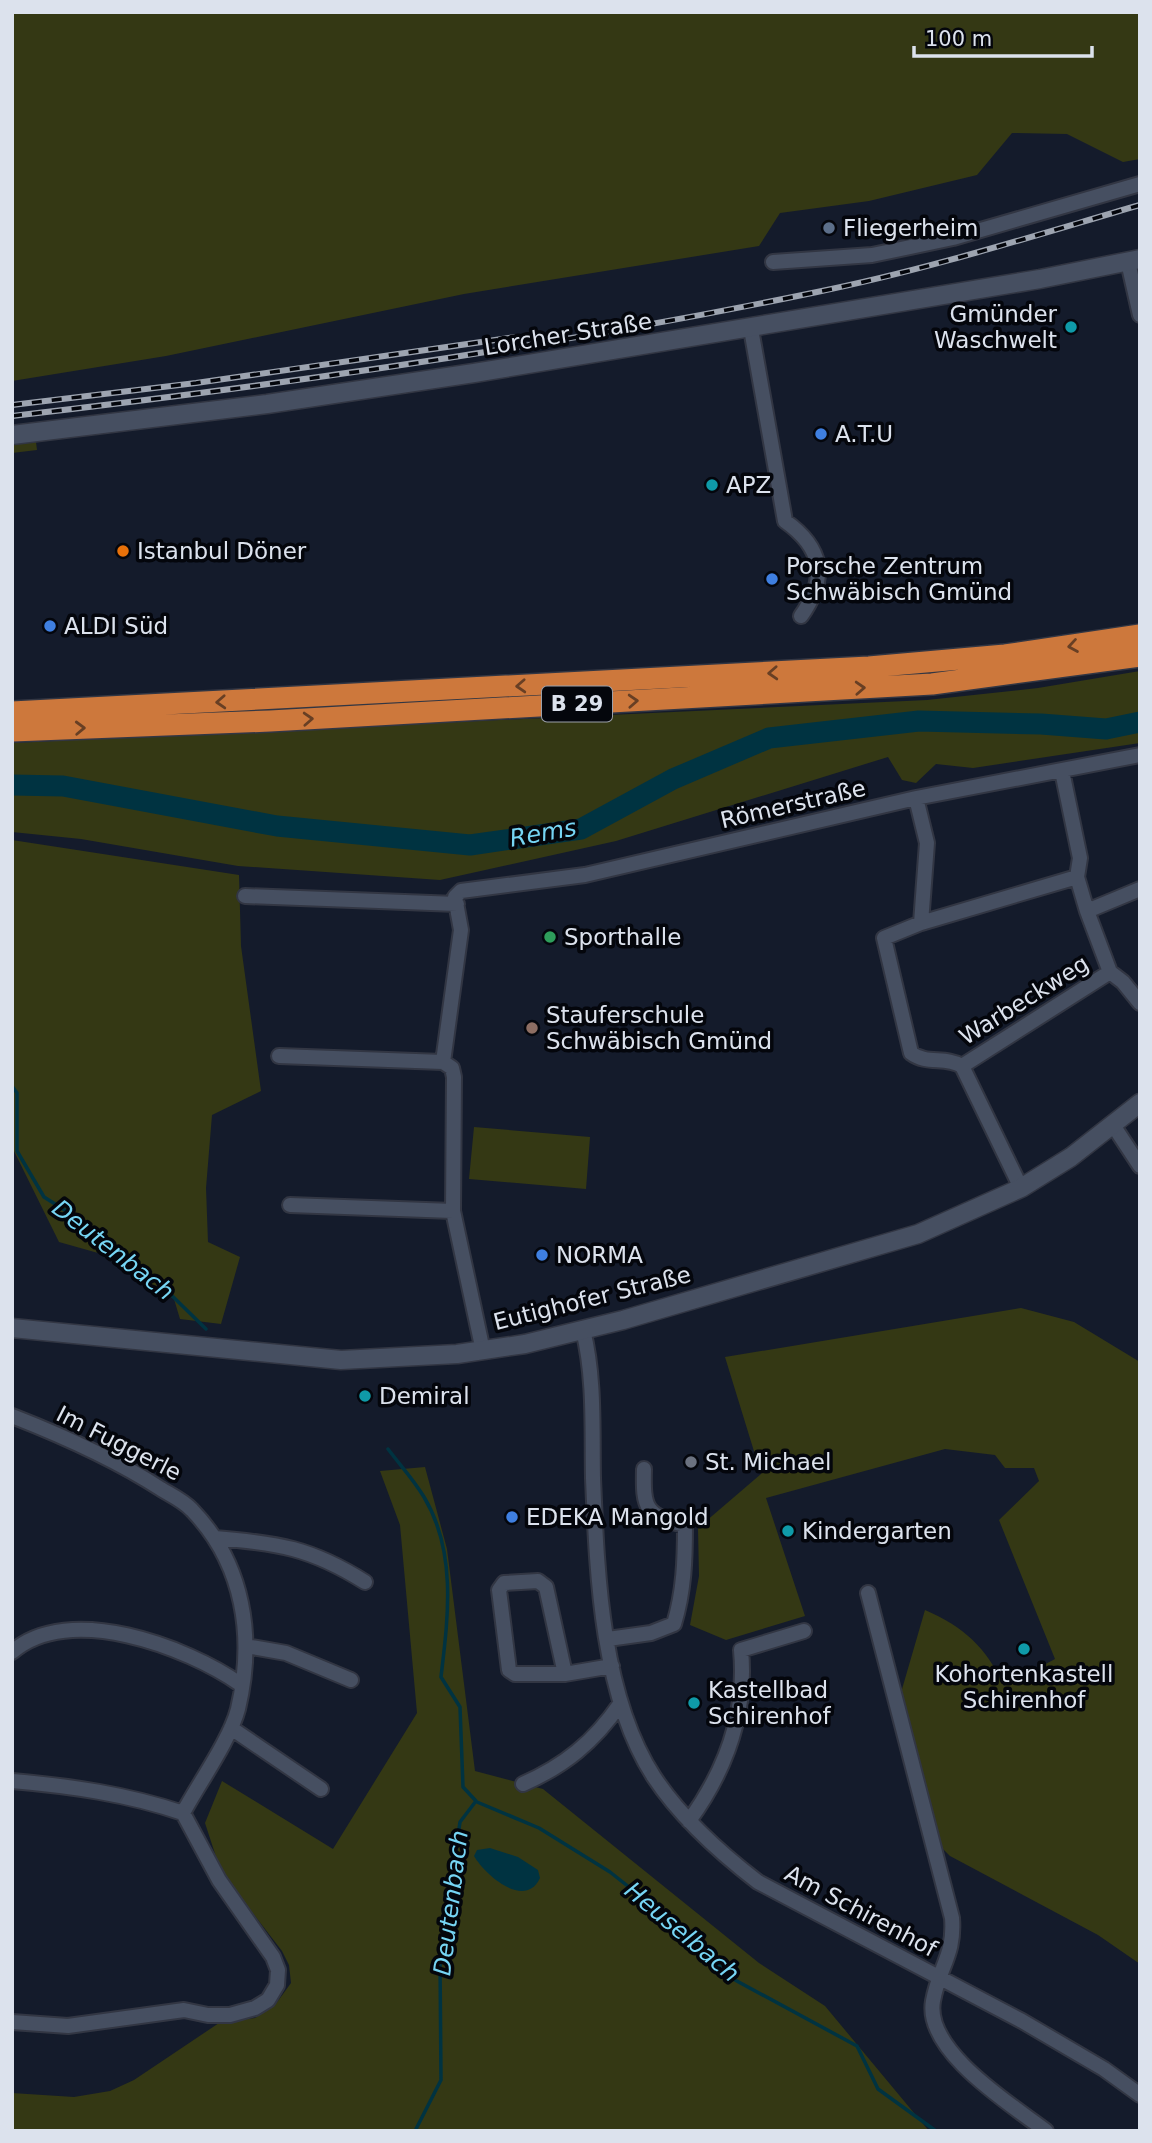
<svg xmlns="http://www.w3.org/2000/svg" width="1152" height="2143" viewBox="0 0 1152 2143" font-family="'DejaVu Sans',sans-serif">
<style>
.green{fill:#343814}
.water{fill:#003341}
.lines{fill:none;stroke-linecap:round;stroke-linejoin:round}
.stream{stroke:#003341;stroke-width:3.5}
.river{stroke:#003341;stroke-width:21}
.minor-casing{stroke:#323643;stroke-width:18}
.tertiary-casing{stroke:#323643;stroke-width:21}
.trunk-casing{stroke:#323643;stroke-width:24}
.minor{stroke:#464f61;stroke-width:14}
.tertiary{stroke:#464f61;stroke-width:18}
.trunk{stroke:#cd783c;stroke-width:21}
.rail-casing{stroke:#9da4b0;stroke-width:6}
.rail{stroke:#04060c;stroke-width:3.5;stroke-dasharray:10;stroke-linecap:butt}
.oneway{stroke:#683f24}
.service-dot{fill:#5c6f8a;stroke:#04060c;stroke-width:2.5}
.culture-dot{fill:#0f9aa8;stroke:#04060c;stroke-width:2.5}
.shop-dot{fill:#3f7fe0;stroke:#04060c;stroke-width:2.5}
.food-dot{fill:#e8710a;stroke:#04060c;stroke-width:2.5}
.leisure-dot{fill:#2e9e5b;stroke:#04060c;stroke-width:2.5}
.education-dot{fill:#8d6e63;stroke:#04060c;stroke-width:2.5}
.worship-dot{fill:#6b7280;stroke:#04060c;stroke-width:2.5}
.labels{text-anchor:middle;stroke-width:7;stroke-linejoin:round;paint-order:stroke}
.shield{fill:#04060c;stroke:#9ba0aa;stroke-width:2}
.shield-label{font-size:21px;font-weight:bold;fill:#dce2ed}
.poi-label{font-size:23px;fill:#dce2ed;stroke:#04060c;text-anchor:start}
.street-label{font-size:23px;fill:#dce2ed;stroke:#04060c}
.water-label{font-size:24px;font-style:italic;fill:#76d5f4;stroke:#04060c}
</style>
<rect width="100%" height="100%" fill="#141b2b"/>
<!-- green -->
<path class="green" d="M12 12H1140V159L1123 162 1067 134 1012 133 977 175 869 201 780 213 759 246 464 294 166 356 12 381Z
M36 442 37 450 12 453V445Z
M1140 671V743L973 768 936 764 916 783 902 780 888 757 616 841 440 880 238 866 81 839 12 832V743L927 700 1038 688Z
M12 840 239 875 241 946 261 1091 212 1115 206 1188 208 1242 240 1257 221 1324 180 1319 174 1299 98 1253 59 1242 12 1147Z
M474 1127 590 1137 586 1189 469 1179Z
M1021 1308 1074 1322 1140 1362V1964L1098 1935 950 1856 940 1846 900 1696 925 1610C964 1627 986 1647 1004 1686L1055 1659 999 1520 1039 1481 1034 1468H1005L995 1455 945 1449 766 1498 805 1616 726 1640 690 1625 699 1576 698 1528 761 1474 725 1357Z
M425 1467 447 1549 475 1771 543 1789 759 1963 825 2006 929 2131H12V2093L74 2097 110 2091 134 2080 219 2023 255 2018 275 2005 291 1983 289 1965 282 1951 221 1872 205 1823 222 1781 333 1849 417 1713 400 1525 380 1471Z"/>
<!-- water -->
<path class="water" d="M490 1848 518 1857 538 1870 540 1878C525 1910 485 1875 474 1856L477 1850Z"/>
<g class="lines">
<!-- stream -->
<path class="stream" d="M12 1086 17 1093V1151L44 1197 85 1223 161 1285 206 1329
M388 1449C400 1465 414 1480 424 1497 457 1552 448 1618 441 1677L460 1707 463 1787 476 1801 460 1822 440 1959 441 2080 415 2131
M477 1802 539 1828 610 1872 658 1910 735 1980 857 2046 878 2089 936 2131"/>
<!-- river -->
<path class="river" d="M12 785 63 786 277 826 470 845 581 829 673 779 769 738 919 721 1041 724 1106 729 1140 722"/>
<defs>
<path id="minor" d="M773 262 872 255 953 238 1140 184
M1128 262 1140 315
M751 329 785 521C823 548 828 578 801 616
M1062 771 1080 858 1077 877 1087 911 1110 972 1123 982 1140 1003
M916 798 927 843 921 923 884 938 911 1053C927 1065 945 1056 962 1066L1021 1188
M245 896 457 904
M1087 911 1140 889
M921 923 1077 877
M279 1056 443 1062 461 930 455 897 461 891 585 875 916 798 1140 755
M443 1062 452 1068 454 1077 453 1211 483 1351
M962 1066 1110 972
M1113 1125 1140 1166
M290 1205 453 1211
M583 1330C595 1378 592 1430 593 1478 597 1573 601 1695 654 1777 681 1818 719 1852 758 1882L1022 2021 1104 2069 1140 2095
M12 1416C63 1436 115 1459 161 1489 171 1495 184 1501 192 1510 244 1564 255 1637 238 1709 230 1740 199 1783 183 1813L219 1880 273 1957 278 1970 277 1985 268 2000 255 2008 230 2015H208L184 2010 68 2026 12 2022
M215 1538C278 1543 311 1548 365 1582
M868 1593 952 1918C955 1955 939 1967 933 2001 924 2051 1012 2105 1046 2131
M608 1639 651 1633 674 1624C684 1591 685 1560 685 1525 645 1516 643 1508 644 1469
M246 1646 286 1653 351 1680
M12 1652C69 1602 187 1647 240 1684
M565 1674 546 1587 538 1581 504 1583 499 1590 509 1670 515 1674H565L612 1666
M231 1728 321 1789
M12 1781C70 1786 127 1794 183 1813
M523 1784C564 1766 594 1742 620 1704
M689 1821C726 1770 747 1713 741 1650L804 1631"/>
<path id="tertiary" d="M12 435 267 404 474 373 1040 279 1140 259
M12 1328 341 1360 457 1354 525 1344 623 1320 918 1234 1021 1188 1071 1157 1140 1103"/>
<path id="trunk" d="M12 712 869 667 1005 655 1140 635
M12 731 270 721 932 684 1140 656"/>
</defs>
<!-- minor casing -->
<use href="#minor" class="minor-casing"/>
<!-- tertiary casing -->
<use href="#tertiary" class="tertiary-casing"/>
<!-- trunk casing -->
<use href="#trunk" class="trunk-casing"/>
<!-- minor -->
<use href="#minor" class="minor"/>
<!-- tertiary -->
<use href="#tertiary" class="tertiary"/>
<!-- trunk -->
<use href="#trunk" class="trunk"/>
<defs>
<path id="rail" d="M12 405 196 383 516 337
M12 416C282 385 551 347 817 292 926 270 1033 236 1140 205"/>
</defs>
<!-- rail casing -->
<use href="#rail" class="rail-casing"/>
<!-- rail -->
<use href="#rail" class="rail"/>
</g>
<!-- one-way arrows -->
<defs><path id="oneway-chevron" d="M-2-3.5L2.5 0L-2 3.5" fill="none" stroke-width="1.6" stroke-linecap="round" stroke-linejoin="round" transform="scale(1.75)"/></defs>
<g class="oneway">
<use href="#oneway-chevron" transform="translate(1073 646) rotate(171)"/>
<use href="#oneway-chevron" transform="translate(773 673) rotate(177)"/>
<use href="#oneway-chevron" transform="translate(521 686) rotate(177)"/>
<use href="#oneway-chevron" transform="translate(860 688) rotate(-3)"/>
<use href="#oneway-chevron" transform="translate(633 701) rotate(-3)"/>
<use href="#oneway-chevron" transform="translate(221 702) rotate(177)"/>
<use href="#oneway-chevron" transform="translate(308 719) rotate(-3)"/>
<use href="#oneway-chevron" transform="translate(80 728) rotate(-2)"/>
</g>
<!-- markers -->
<circle class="service-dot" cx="829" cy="228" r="7"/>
<g class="culture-dot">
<circle cx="1071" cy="327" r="7"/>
<circle cx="712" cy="485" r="7"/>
<circle cx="365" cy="1396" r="7"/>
<circle cx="788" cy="1531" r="7"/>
<circle cx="1024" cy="1649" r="7"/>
<circle cx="694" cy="1703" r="7"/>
</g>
<g class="shop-dot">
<circle cx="821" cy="434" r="7"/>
<circle cx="772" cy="579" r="7"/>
<circle cx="50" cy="626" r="7"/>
<circle cx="542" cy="1255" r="7"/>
<circle cx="512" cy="1517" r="7"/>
</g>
<circle class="food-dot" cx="123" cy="551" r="7"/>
<circle class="leisure-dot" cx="550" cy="937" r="7"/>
<circle class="education-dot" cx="532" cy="1028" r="7"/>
<circle class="worship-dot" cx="691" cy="1462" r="7"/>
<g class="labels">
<!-- shield labels -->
<rect class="shield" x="542" y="686.5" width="70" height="35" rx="5"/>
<g class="shield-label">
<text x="577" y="711">B 29</text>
</g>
<!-- poi labels -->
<g class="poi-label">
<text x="843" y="236">Fliegerheim</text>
<text x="1057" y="322" text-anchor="end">Gmünder<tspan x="1057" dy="26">Waschwelt</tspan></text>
<text x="835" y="442">A.T.U</text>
<text x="726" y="493">APZ</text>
<text x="137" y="559">Istanbul Döner</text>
<text x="786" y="574">Porsche Zentrum<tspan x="786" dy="26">Schwäbisch Gmünd</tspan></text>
<text x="64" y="634">ALDI Süd</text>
<text x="564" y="945">Sporthalle</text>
<text x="546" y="1023">Stauferschule<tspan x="546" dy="26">Schwäbisch Gmünd</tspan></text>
<text x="556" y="1263">NORMA</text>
<text x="379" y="1404">Demiral</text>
<text x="705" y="1470">St. Michael</text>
<text x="526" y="1525">EDEKA Mangold</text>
<text x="802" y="1539">Kindergarten</text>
<text x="1024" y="1682" text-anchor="middle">Kohortenkastell<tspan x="1024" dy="26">Schirenhof</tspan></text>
<text x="708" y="1698">Kastellbad<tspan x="708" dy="26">Schirenhof</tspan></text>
</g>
<!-- street labels -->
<g class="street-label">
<text transform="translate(568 334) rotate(-9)" y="8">Lorcher Straße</text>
<text transform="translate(793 804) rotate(-13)" y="8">Römerstraße</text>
<text transform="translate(1024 1000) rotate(-32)" y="8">Warbeckweg</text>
<text transform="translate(592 1298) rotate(-14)" y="8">Eutighofer Straße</text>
<text transform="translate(119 1443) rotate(27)" y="8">Im Fuggerle</text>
<text transform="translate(861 1911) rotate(28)" y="8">Am Schirenhof</text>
</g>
<!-- water labels -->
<g class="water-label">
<text transform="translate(543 833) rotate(-10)" y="8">Rems</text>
<text transform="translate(113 1250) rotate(38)" y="8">Deutenbach</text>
<text transform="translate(451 1903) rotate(-83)" y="8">Deutenbach</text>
<text transform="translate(682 1932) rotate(40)" y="8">Heuselbach</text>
</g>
</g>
<!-- border -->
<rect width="1152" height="2143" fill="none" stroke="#dce2ed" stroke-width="28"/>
<!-- scale -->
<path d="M914 46v10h178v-10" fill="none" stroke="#dce2ed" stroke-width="3.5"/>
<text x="925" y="46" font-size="21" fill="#dce2ed" stroke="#04060c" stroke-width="5" paint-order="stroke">100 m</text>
</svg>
